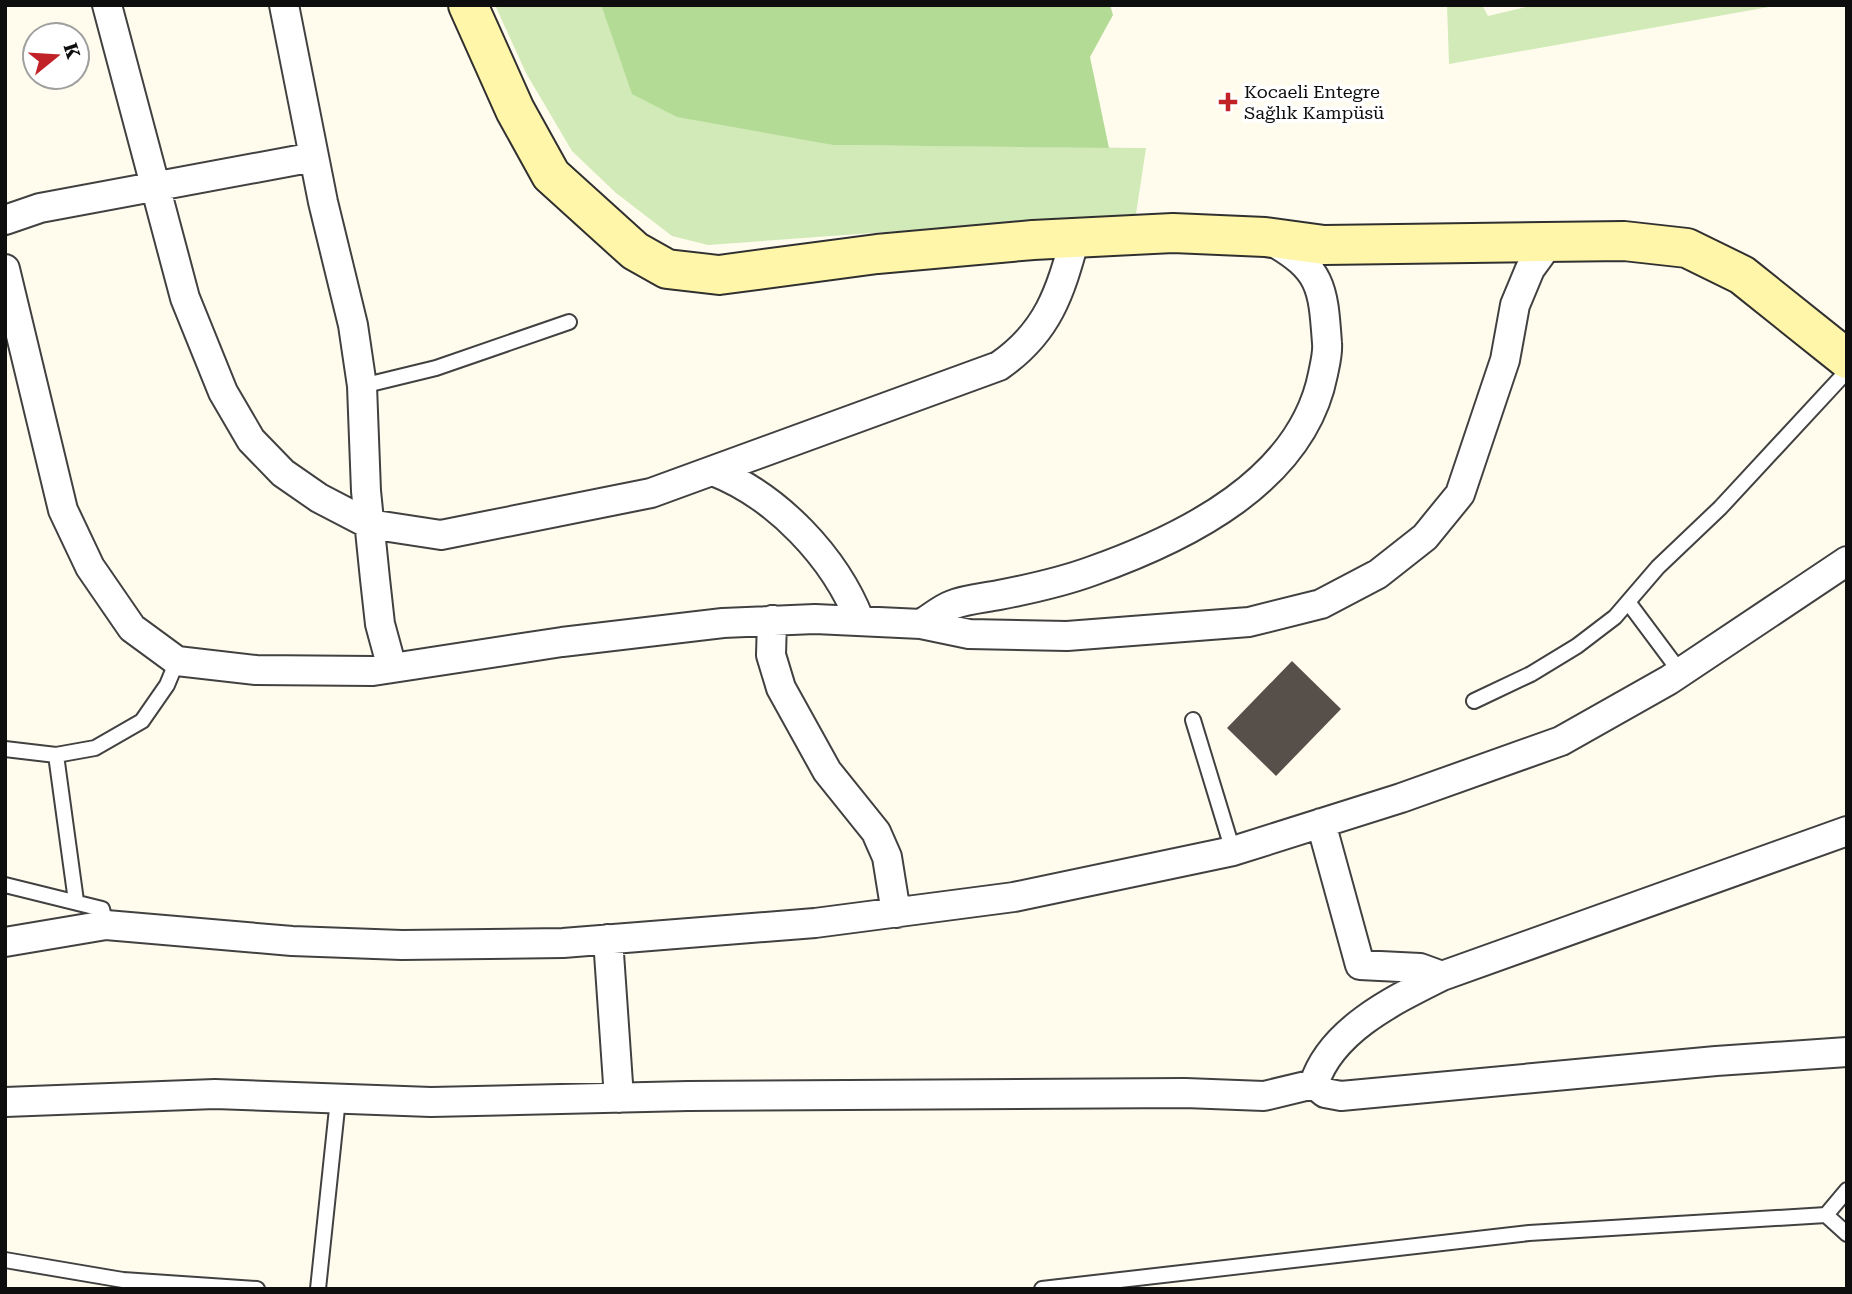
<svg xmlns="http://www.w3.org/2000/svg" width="1852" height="1294" viewBox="0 0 1852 1294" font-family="'Roboto Serif',serif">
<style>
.green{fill:#d1eab7}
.forest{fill:#b4db96}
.building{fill:#574f4a}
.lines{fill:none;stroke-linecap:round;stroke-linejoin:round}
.lane-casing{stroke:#414141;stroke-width:18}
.street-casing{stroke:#414141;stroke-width:32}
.secondary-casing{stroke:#303030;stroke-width:42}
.lane{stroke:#fff;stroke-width:14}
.street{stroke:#fff;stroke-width:28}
.secondary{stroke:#fff6a9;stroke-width:38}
.poi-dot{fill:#c12228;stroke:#fff;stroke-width:2.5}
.labels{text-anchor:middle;stroke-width:7;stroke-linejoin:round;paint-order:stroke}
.poi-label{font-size:18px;fill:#0e0e0e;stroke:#fff;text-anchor:start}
</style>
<rect width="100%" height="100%" fill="#fffcee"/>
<!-- green -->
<path class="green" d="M495 5H601L632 93 833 145 1146 148 1136 214 708 245 672 236 616 193 572 151 526 73Z
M1447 5H1482L1488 16 1534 5H1780L1449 64Z"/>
<!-- forest -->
<path class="forest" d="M601 5H1110L1113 15 1090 57 1109 148 833 145 677 117 632 94Z"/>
<!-- building -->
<path class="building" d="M1292 661 1341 709 1276 776 1227 728Z"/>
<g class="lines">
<defs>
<path id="lane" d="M362 386 436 368 569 322
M1628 602 1681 673
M1474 701 1531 674 1577 646 1615 617 1658 567 1720 508 1847 371
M1193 720 1233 851
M5 749 56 755 95 748 142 721 167 685 177 661
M56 755 76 901
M5 885 102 909 106 925
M1826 1215 1847 1234
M5 1260 123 1280 257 1289
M318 1289 338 1099
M1042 1289 1529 1233 1826 1215 1847 1190"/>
<path id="street" d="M107 5 185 298 223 392 251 440 283 473 319 498 369 524 441 535 651 493 999 366C1048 332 1060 293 1075 238
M284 5 323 202 353 325 362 386 366 491 375 579 380 624 392 668
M5 220 40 208 314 157
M5 269 63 510 90 567 132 628 177 661 256 670 373 671 562 642 723 623 815 619 921 624 969 634 1067 636 1249 622 1321 604 1378 574 1425 537 1460 494 1505 360 1515 305 1530 269 1549 243
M713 471C777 496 835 557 860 621
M772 620 771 655 781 688 827 771 876 832 887 857 896 913
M921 624C931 618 941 609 952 605 967 599 984 598 999 595 1030 589 1062 582 1092 571 1185 538 1302 481 1323 374 1325 364 1328 353 1327 343 1323 287 1322 269 1270 240
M1321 823 1360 965 1420 968 1442 976
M608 939 619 1098
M5 942 106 925 292 941 402 945 563 943 815 923 1014 897 1233 851 1401 798 1561 741 1669 680 1847 561
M1314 1084C1331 1030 1394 1000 1442 976L1847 831
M1314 1084 1325 1093 1341 1096 1716 1061 1847 1052
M5 1102 215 1094 431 1102 688 1096 1185 1093 1264 1096 1314 1084"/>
<path id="secondary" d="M468 5 515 110 551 175 635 251 667 269 719 275 877 254 1033 240 1173 233 1265 237 1324 245 1624 241 1687 248 1742 275 1847 359"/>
</defs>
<!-- lane casing -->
<use href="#lane" class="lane-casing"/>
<!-- street casing -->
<use href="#street" class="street-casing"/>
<!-- secondary casing -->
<use href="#secondary" class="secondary-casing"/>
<!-- lane -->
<use href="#lane" class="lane"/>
<!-- street -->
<use href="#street" class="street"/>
<!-- secondary -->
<use href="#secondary" class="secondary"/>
</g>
<!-- markers -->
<path class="poi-dot" d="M1224.5 91.5h7v7h7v7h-7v7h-7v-7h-7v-7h7z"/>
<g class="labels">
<!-- poi labels -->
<g class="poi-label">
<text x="1244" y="98">Kocaeli Entegre<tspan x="1244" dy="21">Sağlık Kampüsü</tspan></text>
</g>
</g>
<!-- border -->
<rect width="1852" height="1294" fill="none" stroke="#0e0e0e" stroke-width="14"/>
<!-- north arrow -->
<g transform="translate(56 56) rotate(72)"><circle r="33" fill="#ffffff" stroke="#9f9f9f" stroke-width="2"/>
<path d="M0-5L12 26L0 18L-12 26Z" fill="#c12228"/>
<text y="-10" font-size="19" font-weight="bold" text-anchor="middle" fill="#0e0e0e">K</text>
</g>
</svg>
